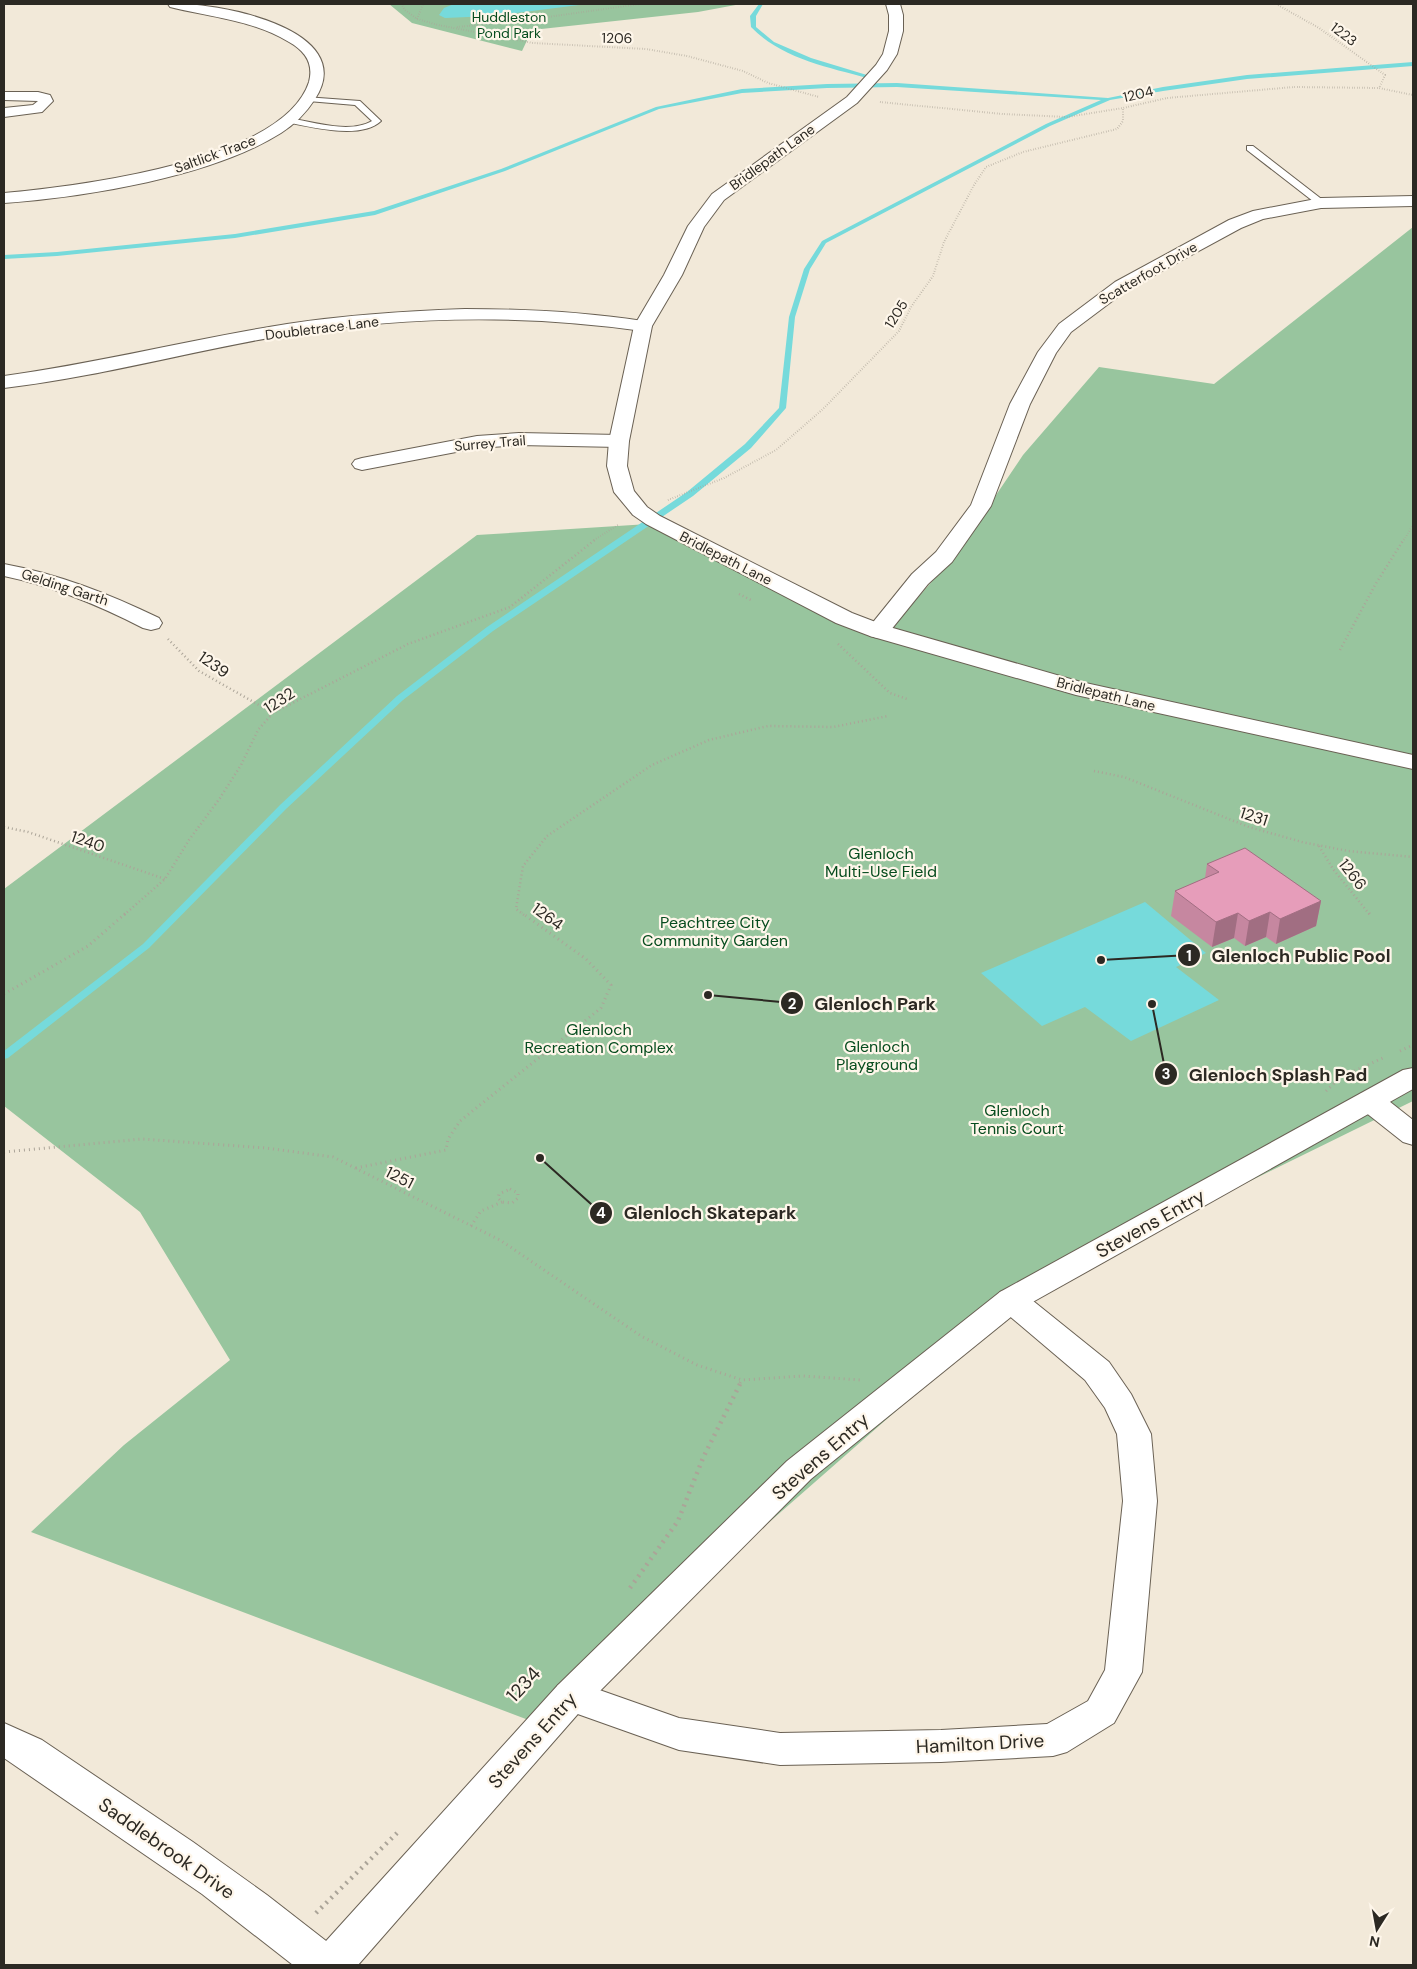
<svg xmlns="http://www.w3.org/2000/svg" width="1417" height="1969" viewBox="0 0 1417 1969" font-family="'DM Sans',sans-serif">
<style>
.green{fill:#98c59e}
.water{fill:#76dadb}
.lines{fill:none;stroke-linecap:round;stroke-linejoin:round}
.stream{fill:#76dadb;fill-rule:evenodd}
.lane-casing{stroke:#6a6154;stroke-width:2}
.street-casing{stroke:#6a6154;stroke-width:2}
.secondary-casing{stroke:#6a6154;stroke-width:2}
.path-far3{stroke:#aba498;stroke-width:2;stroke-dasharray:0.5 2;stroke-linecap:butt}
.path-far2{stroke:#aba498;stroke-width:2.5;stroke-dasharray:1 3;stroke-linecap:butt}
.path-far1{stroke:#aba498;stroke-width:3;stroke-dasharray:1 4;stroke-linecap:butt}
.path{stroke:#aba498;stroke-width:4.5;stroke-dasharray:2 5;stroke-linecap:butt}
.lane{fill:#fff;fill-rule:evenodd}
.street{fill:#fff;fill-rule:evenodd}
.secondary{fill:#fff;fill-rule:evenodd}
.wall{fill:#c687a0}
.shaded-wall{fill:#a16e82}
.building{fill:#e69dba;stroke:#a16e82}
.labels{text-anchor:middle;stroke-width:4.5;stroke-linejoin:round;paint-order:stroke}
.far-park-label{font-size:14px;fill:#064c1e;stroke:#fef6ea}
.far-street-label{font-size:14px;fill:#2c2923;stroke:#fef6ea}
.street-label{font-size:16px;fill:#2c2923;stroke:#fef6ea}
.park-label{font-size:16px;fill:#064c1e;stroke:#fef6ea}
.near-street-label{font-size:19px;fill:#2c2923;stroke:#fef6ea}
.leader{fill:none;stroke:#2c2923;stroke-width:2}
.callout-dot{fill:#2c2923;stroke:#fef6ea;stroke-width:2}
.mark-label{font-size:15px;text-anchor:middle;font-weight:bold;fill:#fff}
.callout-label{font-size:18px;text-anchor:middle;font-weight:bold;fill:#2c2923;stroke:#fef6ea;stroke-width:4.5;stroke-linejoin:round;paint-order:stroke}
</style>
<rect width="100%" height="100%" fill="#f2e9d9"/>
<!-- green -->
<path class="green" d="M389 4H741L698 12 532 30 522 51 412 23Z
M1413 227V1101L1042 1283 539 1724 31 1532 124 1445 230 1360 140 1212 4 1106V889L477 535 664 523 854 623 899 619 957 553 1023 455 1099 367 1214 384Z"/>
<!-- water -->
<path class="water" d="M454 4H587L491 16 445 18 439 15 444 8Z
M1145 902 1206 953 1176 967 1219 1000 1131 1041 1085 1007 1042 1026 981 973Z"/>
<g class="lines">
<!-- stream -->
<path class="stream" d="M759 4H763L756 16V27L774 42 811 58 880 79 875 80C833 68 783 60 751 27L750 16Z
M1413 62V66L1247 79 1163 91 1110 100 1050 126 826 243 810 269 795 317 786 408 751 448 693 496 493 631 403 700 286 809 149 948 8 1058 4 1059V1051L143 944 280 805 397 696 487 627 687 492 745 444 779 408 789 317 804 269 822 241 1046 124 1101 100 897 87 827 88 742 93 659 109 505 171 375 215 235 238 57 256 4 259V255L57 252 235 234 374 211 501 169 656 107 742 89 827 84 897 83 1108 98 1163 87 1247 75Z"/>
<defs>
<path id="lane" d="M305 97 360 101 381 121C361 140 311 127 286 122L285 120 289 118C314 122 349 134 372 121L355 105 308 101 304 99Z
M1247 146H1253L1324 201V205H1318L1247 150Z"/>
<path id="street" d="M168 4C213 1 361 28 315 99 306 113 295 124 281 133 211 177 86 197 4 203V193C77 186 283 162 309 82 314 63 305 51 289 42 253 20 210 17 170 7Z
M4 92H38L50 95 53 101 42 112 4 117V108L33 105 38 101 4 100Z
M1413 196V206L1321 208 1263 219 1241 228 1127 290 1071 332 1056 353 1030 404 991 506 952 562 928 584 886 636 878 638 870 636 867 631 870 626 912 574 936 552 971 505 1010 404 1038 352 1059 324 1115 282 1229 220 1253 211 1321 198Z
M465 309C525 309 584 312 643 321L649 322 652 326 649 330 643 331C524 314 404 316 286 335 191 351 99 377 4 388V376C99 363 192 339 287 324 346 315 405 311 465 309Z
M519 433 619 435 626 437 629 441 626 445 619 447 519 445 477 448 362 470 355 468 352 464 355 460 362 458 477 436Z
M4 564C59 574 109 594 159 618L162 623 159 628 151 630 143 628C98 605 53 586 4 576Z
M1370 1091 1380 1094 1413 1120V1145L1403 1142 1360 1108 1355 1101 1360 1094Z
M1011 1289 1022 1292 1109 1362 1131 1394 1151 1434 1157 1501 1142 1672 1114 1723 1067 1752 1053 1756 941 1762 780 1765 679 1750 558 1707 552 1696 558 1685 571 1680 679 1718 780 1733 941 1730 1047 1724 1088 1701 1105 1670 1123 1501 1117 1434 1105 1408 1085 1380 1000 1308 995 1300 1000 1292Z
M4 1723 42 1740 193 1842 267 1895 339 1951 345 1965H293L202 1894 4 1758Z"/>
<path id="secondary" d="M886 4H900L903 15V31L897 54 887 70 857 103 724 200 704 227 682 275 652 326 629 441 627 466 634 491 647 507 660 516 852 613 886 626 1081 682 1413 755V769L1076 695 870 636 836 623 646 524 633 515 614 492 607 466 609 441 634 326 664 275 688 226 712 194 847 97 876 65 883 54 889 31V15Z
M1413 1068V1089L1022 1308 811 1479 584 1707 358 1965H311L317 1951 558 1685 787 1461 1000 1292 1403 1070Z"/>
</defs>
<!-- lane casing -->
<use href="#lane" class="lane-casing"/>
<!-- street casing -->
<use href="#street" class="street-casing"/>
<!-- secondary casing -->
<use href="#secondary" class="secondary-casing"/>
<!-- path-far3 -->
<path class="path-far3" d="M401 4 405 10 417 19 438 25 533 43 646 49 687 56 743 71 768 83 819 97
M1276 4 1319 28 1385 75 1379 88
M417 19 423 4
M457 27 512 22 640 4
M880 102 1003 114 1067 117 1123 108 1167 98 1294 87 1379 88 1413 95
M668 500 724 478 776 450 823 409 899 331 911 307 933 276 944 242 974 185 986 167 1023 152 1117 129 1123 121V108
M594 540 618 525
M1404 540 1413 525"/>
<!-- path-far2 -->
<path class="path-far2" d="M739 594 753 601
M168 639 199 671 273 713
M838 644 890 693 907 699
M1340 650 1375 585 1404 539
M1094 771 1124 777 1249 827 1302 842 1348 851 1413 857
M4 827 28 832 165 879
M1319 846 1333 869 1370 915
M124 915 165 879 189 840 220 798 241 765 258 730 273 713 408 644 510 607 596 539
M524 915 516 909 523 866 547 836 652 765 709 740 768 726 833 727 888 716"/>
<!-- path-far1 -->
<path class="path-far1" d="M1369 913 1371 916
M4 994 88 946 126 913
M1400 1051 1413 1045
M1326 1091 1341 1077 1385 1057
M4 1152 142 1139 266 1148 333 1157 500 1240 641 1336 697 1365 742 1380 803 1376 861 1380
M356 1168 446 1150 448 1139 460 1121 601 1008 611 985 586 959 522 913
M510 1189 518 1193V1198L512 1203 502 1202 498 1198 499 1194Z
M471 1226 481 1211 502 1202
M740 1383 742 1380"/>
<!-- path -->
<path class="path" d="M630 1588 678 1521 703 1458 741 1382
M316 1913 397 1833"/>
<!-- lane -->
<use href="#lane" class="lane"/>
<!-- street -->
<use href="#street" class="street"/>
<!-- secondary -->
<use href="#secondary" class="secondary"/>
</g>
<!-- wall -->
<path class="wall" d="M1207 864 1321 901 1316 926 1276 944 1266 937 1245 946 1234 938 1212 947 1171 916 1175 891 1205 878Z"/>
<!-- shaded-wall -->
<path class="shaded-wall" d="M1321 901 1316 926 1276 944 1280 919Z
M1270 912 1266 937 1245 946 1249 921Z
M1238 913 1234 938 1212 947 1216 922Z"/>
<!-- building -->
<path class="building" d="M1245 848 1321 901 1280 919 1270 912 1249 921 1238 913 1216 922 1175 891 1219 872 1207 864Z"/>
<g class="labels">
<!-- far-park labels -->
<g class="far-park-label">
<text x="509" y="22">Huddleston<tspan x="509" dy="16">Pond Park</tspan></text>
</g>
<!-- far-street labels -->
<g class="far-street-label">
<text transform="translate(1344 34) rotate(37)" y="5">1223</text>
<text transform="translate(617 38) rotate(1)" y="5">1206</text>
<text transform="translate(1138 94) rotate(-13)" y="5">1204</text>
<text transform="translate(215 154) rotate(-20)" y="5">Saltlick Trace</text>
<text transform="translate(772 157) rotate(-36)" y="5">Bridlepath Lane</text>
<text transform="translate(1148 273) rotate(-30)" y="5">Scatterfoot Drive</text>
<text transform="translate(896 314) rotate(-58)" y="5">1205</text>
<text transform="translate(322 328) rotate(-7)" y="5">Doubletrace Lane</text>
<text transform="translate(490 443) rotate(-5)" y="5">Surrey Trail</text>
<text transform="translate(726 558) rotate(27)" y="5">Bridlepath Lane</text>
<text transform="translate(65 587) rotate(18)" y="5">Gelding Garth</text>
<text transform="translate(1106 694) rotate(14)" y="5">Bridlepath Lane</text>
</g>
<!-- street labels -->
<g class="street-label">
<text transform="translate(214 664) rotate(35)" y="6">1239</text>
<text transform="translate(279 700) rotate(-33)" y="6">1232</text>
<text transform="translate(1254 816) rotate(18)" y="6">1231</text>
<text transform="translate(88 841) rotate(19)" y="6">1240</text>
<text transform="translate(1353 874) rotate(52)" y="6">1266</text>
<text transform="translate(548 916) rotate(36)" y="6">1264</text>
<text transform="translate(400 1177) rotate(27)" y="6">1251</text>
</g>
<!-- park labels -->
<g class="park-label">
<text x="881" y="859">Glenloch<tspan x="881" dy="18">Multi-Use Field</tspan></text>
<text x="715" y="928">Peachtree City<tspan x="715" dy="18">Community Garden</tspan></text>
<text x="599" y="1035">Glenloch<tspan x="599" dy="18">Recreation Complex</tspan></text>
<text x="877" y="1052">Glenloch<tspan x="877" dy="18">Playground</tspan></text>
<text x="1017" y="1116">Glenloch<tspan x="1017" dy="18">Tennis Court</tspan></text>
</g>
<!-- near-street labels -->
<g class="near-street-label">
<text transform="translate(1150 1223) rotate(-29)" y="7">Stevens Entry</text>
<text transform="translate(820 1456) rotate(-41)" y="7">Stevens Entry</text>
<text transform="translate(523 1684) rotate(-47)" y="7">1234</text>
<text transform="translate(532 1740) rotate(-48)" y="7">Stevens Entry</text>
<text transform="translate(980 1743) rotate(-3)" y="7">Hamilton Drive</text>
<text transform="translate(167 1848) rotate(35)" y="7">Saddlebrook Drive</text>
</g>
</g>
<!-- callouts -->
<path class="leader" d="M1101 960L1189 955M708 995L792 1003M1152 1004L1166 1074M540 1158L601 1213"/>
<g class="callout-dot">
<circle cx="1101" cy="960" r="5"/>
<circle cx="708" cy="995" r="5"/>
<circle cx="1152" cy="1004" r="5"/>
<circle cx="540" cy="1158" r="5"/>
<circle cx="1189" cy="955" r="12"/>
<circle cx="792" cy="1003" r="12"/>
<circle cx="1166" cy="1074" r="12"/>
<circle cx="601" cy="1213" r="12"/>
</g>
<g class="mark-label">
<text x="1189" y="961">1</text>
<text x="792" y="1009">2</text>
<text x="1166" y="1079">3</text>
<text x="601" y="1218">4</text>
</g>
<g class="callout-label">
<text x="1301" y="962">Glenloch Public Pool</text>
<text x="875" y="1010">Glenloch Park</text>
<text x="1278" y="1081">Glenloch Splash Pad</text>
<text x="710" y="1219">Glenloch Skatepark</text>
</g>
<!-- border -->
<rect width="1417" height="1969" fill="none" stroke="#2c2923" stroke-width="10"/>
<!-- north arrow -->
<g transform="translate(1377 1929) rotate(191)" stroke="#fef6ea" stroke-width="4" paint-order="stroke">
<path d="M0-4L9 19L0 12L-9 19Z" fill="#2c2923"/>
<text y="-8" font-size="14" font-weight="bold" text-anchor="middle" fill="#2c2923">N</text>
</g>
</svg>
